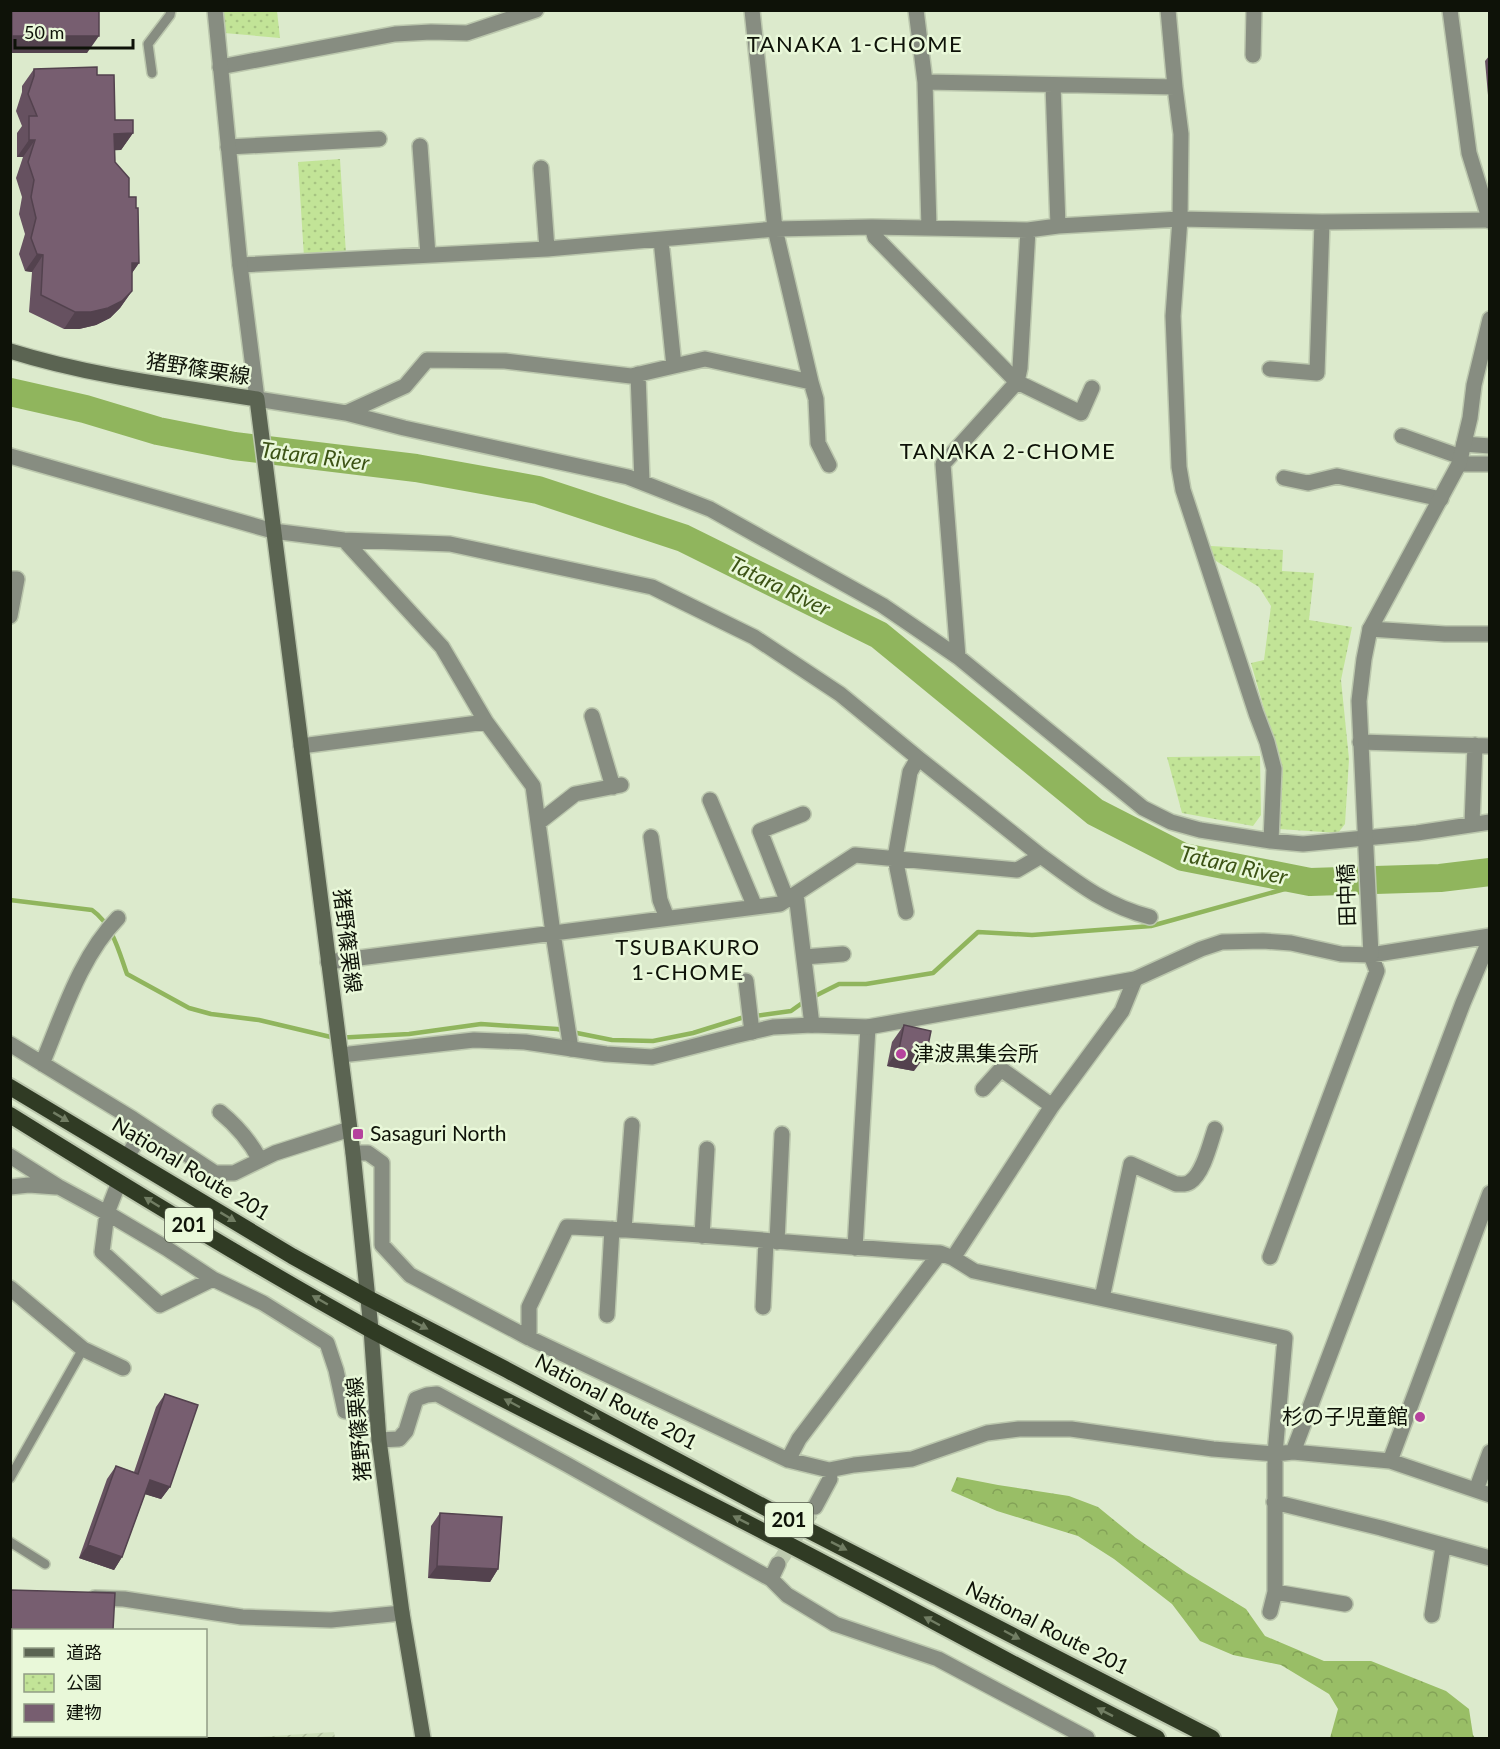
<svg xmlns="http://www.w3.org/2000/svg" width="1500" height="1749" viewBox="0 0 1500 1749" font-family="Lato,'Noto Sans JP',sans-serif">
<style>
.industrial{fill:url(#industrial-furrows)}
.forest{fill:url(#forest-crowns)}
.park{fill:url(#park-dots)}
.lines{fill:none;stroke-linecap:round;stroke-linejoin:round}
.stream{stroke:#90b55d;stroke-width:4.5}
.river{stroke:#90b55d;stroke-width:28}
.minor-tunnel{stroke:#bdcaaf;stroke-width:15;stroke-dasharray:15 8;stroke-linecap:butt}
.service-casing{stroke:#bbc7ad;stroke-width:12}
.minor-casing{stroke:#bbc7ad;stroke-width:18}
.tertiary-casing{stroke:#bbc7ad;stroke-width:18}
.secondary-casing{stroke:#bbc7ad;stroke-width:18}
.trunk-casing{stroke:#bbc7ad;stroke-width:20}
.service{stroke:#878d81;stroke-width:9}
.minor{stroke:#878d81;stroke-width:15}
.tertiary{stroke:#878d81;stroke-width:15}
.secondary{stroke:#5b6452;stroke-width:15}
.trunk{stroke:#303b24;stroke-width:16}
.wall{fill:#665160}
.shaded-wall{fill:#53424e}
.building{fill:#775e70;stroke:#53424e;stroke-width:1.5}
.oneway{fill:#717d63}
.poi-dot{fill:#b5439d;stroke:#e9f8d9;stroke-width:2}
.labels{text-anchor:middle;stroke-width:5;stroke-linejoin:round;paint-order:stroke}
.shield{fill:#e9f8d9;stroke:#505747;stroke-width:1.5}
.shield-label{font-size:20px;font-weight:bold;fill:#0e1208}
.street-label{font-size:21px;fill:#0e1208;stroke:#e9f8d9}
.poi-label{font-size:21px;fill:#0e1208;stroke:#e9f8d9;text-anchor:start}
.neighbourhood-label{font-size:22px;letter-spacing:1.5px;fill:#0e1208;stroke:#e9f8d9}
.water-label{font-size:22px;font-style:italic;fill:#3c5315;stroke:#e9f8d9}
</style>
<defs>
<pattern id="industrial-furrows" width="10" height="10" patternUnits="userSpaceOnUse" patternTransform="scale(1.5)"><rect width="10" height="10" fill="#cedfba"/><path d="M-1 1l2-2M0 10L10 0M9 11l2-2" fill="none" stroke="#b0be9e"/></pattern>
<pattern id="forest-crowns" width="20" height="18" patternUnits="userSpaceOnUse" patternTransform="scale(1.5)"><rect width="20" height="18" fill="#99be66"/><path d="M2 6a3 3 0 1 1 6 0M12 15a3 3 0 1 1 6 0" fill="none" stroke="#83a257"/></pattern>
<pattern id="park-dots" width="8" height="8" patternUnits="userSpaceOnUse" patternTransform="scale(1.5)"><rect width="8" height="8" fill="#c2e497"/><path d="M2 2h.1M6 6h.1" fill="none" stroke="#a6c381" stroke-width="1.8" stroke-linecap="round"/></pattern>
</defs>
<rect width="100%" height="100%" fill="#dceacc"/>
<!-- industrial -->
<path class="industrial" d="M334 1732 335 1738H244Z"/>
<!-- forest -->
<path class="forest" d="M957 1477 998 1485 1069 1496 1098 1507 1136 1538 1187 1573 1246 1609 1265 1636 1324 1661H1371L1446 1691 1469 1709 1473 1735 1475 1738H1330L1338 1709 1329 1694 1281 1665 1233 1655 1200 1641 1172 1604 1114 1559 1078 1536 997 1511 951 1491Z"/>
<!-- park -->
<path class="park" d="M221 11H277L280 38 224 33Z
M340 159 346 254 304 257 298 162Z
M1211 546 1283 550 1282 571 1314 573 1309 620 1352 627 1341 680 1349 759 1345 824 1338 833 1279 829 1281 789 1278 758 1251 663 1264 660 1271 606 1259 587 1211 558Z
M1260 756 1261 815 1253 826 1182 813 1167 757Z"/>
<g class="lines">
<!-- stream -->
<path class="stream" d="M10 900 92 910C113 925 119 952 127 974L189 1008 211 1014 259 1020 335 1038 409 1034 481 1024 557 1029 612 1040 653 1041 693 1033 741 1018 791 1011 805 1001
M813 997 839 984H866L933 973 978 932 1032 935 1151 926 1310 882"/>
<!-- river -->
<path class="river" d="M10 392 85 409 158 431 234 446 416 468 538 490 683 538 879 635 1095 812 1183 857 1310 882 1440 878 1490 872"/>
<!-- minor-tunnel -->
<path class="minor-tunnel" d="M778 1564 815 1507"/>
<defs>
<path id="service" d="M152 73 148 44 170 15 171 10
M10 1478 83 1349
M10 1542 45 1564"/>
<path id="minor" d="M916 10 925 82
M1168 10 1175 87 1181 134 1180 219 1173 316 1179 467 1183 490 1256 713 1267 742 1274 769 1271 841
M1253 55 1254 10
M220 67 395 34 431 32 467 33 536 10
M1053 85 1058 226
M420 146 428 255
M228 147 379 139
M541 168 547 249
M872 227 875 237 1017 382 943 464 958 657
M929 228 925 82 1175 87
M1028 230 1020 368 1017 382 1081 413 1092 388
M240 265 547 249 775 229 872 227 1028 230 1058 226 1180 219 1322 222 1489 220
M674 366 705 359 811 382 775 229 752 10
M1270 369 1317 373 1322 222
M638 374 642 482
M811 382 816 399 818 443 829 465
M257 399 346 413 404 428 628 477 710 509 882 605 958 657 1143 808 1171 822 1200 830 1271 841 1303 844 1417 833 1490 822
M346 413 405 386 427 360 505 361 631 376 674 366 661 240
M1402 436 1461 457
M1464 444 1490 446
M10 456 273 531 344 540 450 544 652 587 754 637 840 694 918 758
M1459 464H1490
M1284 478 1308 483 1337 476 1441 499
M10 579H17L10 616
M1370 629 1445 634H1490
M592 716 613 787
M486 722 533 786 553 933 571 1049
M1360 742 1490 746
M301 746 486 722 442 647 344 540
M710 800 755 907
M538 823 575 794 621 785
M1472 824 1475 745
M651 837 660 900 667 918
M1041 856C1076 882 1106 906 1150 917
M796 894 812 1025
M787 900 760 831 803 814
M804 957 843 954
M328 962 780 904 855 855 1017 870 1041 856 918 758 910 772 895 858 906 912
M746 981 752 1032
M10 1044 133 1119 215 1173H234L275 1153 350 1129
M42 1064C63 1014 80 957 118 918
M983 1089 1001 1069 1052 1106
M220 1112C237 1126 250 1141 260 1160
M353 1153H368L382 1163V1245L410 1275 529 1338 788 1460 829 1470 854 1465 912 1459 987 1433 1019 1429H1071L1213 1449 1275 1454 1293 1452 1390 1461 1490 1495
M10 1156 59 1187 107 1213 166 1248 213 1279 263 1303 327 1343 336 1370 345 1411 377 1415
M127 1157 145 1127
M119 1182 107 1213 102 1252 160 1305 213 1279
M10 1187 29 1185 56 1187
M624 1229 632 1125
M702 1236 707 1149
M777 1242 782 1134
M855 1248 868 1027
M1270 1257 1377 971 1371 955 1490 936
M953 1258 1052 1106 1122 1011 1135 979
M10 1288 83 1349 123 1368
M1102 1298 1131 1164 1176 1184C1180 1184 1186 1185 1190 1182 1203 1174 1210 1144 1215 1129
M763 1307 766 1241
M607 1315 612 1229
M529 1338V1307L567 1227C692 1232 816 1246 940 1253L953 1258 974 1271 1285 1338 1275 1454V1592L1270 1612
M379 1440 399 1439 406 1431 416 1399 427 1395 437 1394 566 1464 771 1579 787 1595 835 1624 938 1659 1087 1738
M1293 1452 1463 1003 1490 939
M788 1460 799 1439 940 1253
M1390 1461 1490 1193
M1476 1490 1490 1452
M1274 1502 1381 1528 1490 1558
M815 1507 830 1479 829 1470
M771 1579 778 1564
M1275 1592 1345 1604
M1432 1615 1443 1547"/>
<path id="tertiary" d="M215 10 240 265 257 399
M1450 10 1469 153 1490 221
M341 1055 474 1040 525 1042 606 1054 652 1057 734 1036 773 1027 812 1025 868 1027 1135 979 1201 949 1222 942 1263 941 1291 943 1341 954 1371 955 1359 701 1364 659 1370 629 1459 464 1470 418 1474 385 1490 319
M95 1598 124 1599 242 1617 331 1620 402 1613"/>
<path id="secondary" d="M10 351C90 376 174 386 257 399L353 1153 371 1329 379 1440 402 1613 423 1738"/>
<path id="trunk" d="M10 1087 292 1256 368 1298 507 1370 796 1524 1212 1738
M10 1115C129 1189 248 1262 371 1330 506 1403 644 1469 780 1540 906 1605 1030 1675 1157 1738"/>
</defs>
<!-- service casing -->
<use href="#service" class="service-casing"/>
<!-- minor casing -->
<use href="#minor" class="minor-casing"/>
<!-- tertiary casing -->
<use href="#tertiary" class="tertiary-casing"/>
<!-- secondary casing -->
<use href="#secondary" class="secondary-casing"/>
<!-- trunk casing -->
<use href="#trunk" class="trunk-casing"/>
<!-- service -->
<use href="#service" class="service"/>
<!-- minor -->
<use href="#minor" class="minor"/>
<!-- tertiary -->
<use href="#tertiary" class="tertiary"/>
<!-- secondary -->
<use href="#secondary" class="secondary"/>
<!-- trunk -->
<use href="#trunk" class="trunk"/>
</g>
<!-- wall -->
<path class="wall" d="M10 10H99L87 53H10Z
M1490 55V118L1485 61Z
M34 69 97 75 115 120 133 133 121 150H115V162L129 197 139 263 132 273V291L120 308 110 318 96 325 79 329H64L29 312 32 272 25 271 19 254 25 234 19 214 22 197 16 178 23 157H17V133L22 126 16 111 22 92V86Z
M904 1025 914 1071 887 1066 892 1042Z
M165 1394 170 1487 161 1499 145 1494 122 1557 114 1570 79 1558 107 1479 116 1466 134 1472 156 1407Z
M440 1513 498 1569 490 1582 428 1578 431 1526Z"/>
<!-- shaded-wall -->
<path class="shaded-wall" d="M12 36H99L87 53H10V39Z
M133 133 121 150 102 151 114 134Z
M29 140H35L23 157H17Z
M37 254 43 255 32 272 25 271Z
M132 263H139L127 280Z
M132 291 120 308 110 318 96 325 79 329H64L75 312Z
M899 1049 926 1055 914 1071 887 1066Z
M150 1480 170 1487 161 1499 141 1493Z
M88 1545 122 1557 114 1570 79 1558Z
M437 1566 498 1569 490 1582 428 1578Z
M10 1629 45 1630H14V1655H10Z"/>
<!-- building -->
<path class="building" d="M12 10H99V36H12Z
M97 67V75H114L115 120H133V133L114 134 115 162 129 178V197H136V208H138L139 263H132V291L122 301 108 308 91 312H75L41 295 43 255 37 254 31 238 36 218 31 197 34 180 28 162 35 140H29V116H37L28 94 34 76V69Z
M904 1025 931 1031 926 1055 899 1049Z
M165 1394 198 1405 170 1487 150 1480 122 1557 88 1545 116 1466 138 1474Z
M440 1513 502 1517 498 1569 437 1566Z
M10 1590 115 1593 113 1630 10 1629Z"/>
<!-- one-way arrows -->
<defs><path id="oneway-solid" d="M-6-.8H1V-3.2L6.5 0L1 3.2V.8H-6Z" transform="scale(1.5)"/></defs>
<g class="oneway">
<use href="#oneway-solid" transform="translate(61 1117) rotate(31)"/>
<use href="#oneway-solid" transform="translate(152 1202) rotate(-148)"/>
<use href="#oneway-solid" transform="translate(228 1217) rotate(31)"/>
<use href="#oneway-solid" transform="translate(320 1300) rotate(-150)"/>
<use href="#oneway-solid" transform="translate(420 1325) rotate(27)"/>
<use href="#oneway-solid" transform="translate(512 1403) rotate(-152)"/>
<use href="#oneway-solid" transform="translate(592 1415) rotate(28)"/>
<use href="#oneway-solid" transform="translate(741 1520) rotate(-153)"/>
<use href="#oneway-solid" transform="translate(839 1546) rotate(27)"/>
<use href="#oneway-solid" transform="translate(932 1621) rotate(-152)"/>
<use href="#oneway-solid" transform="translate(1012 1635) rotate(28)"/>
<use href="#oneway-solid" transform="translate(1105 1712) rotate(-153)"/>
</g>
<!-- markers -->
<g class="poi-dot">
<circle cx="901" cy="1054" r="6"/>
<rect x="352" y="1128" width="12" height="12" rx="3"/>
<circle cx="1420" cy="1417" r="6"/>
</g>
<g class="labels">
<!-- shield labels -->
<g class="shield">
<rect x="165" y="1208" width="48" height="34" rx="4.5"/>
<rect x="765" y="1503" width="48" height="34" rx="4.5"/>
</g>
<g class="shield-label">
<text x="189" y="1232">201</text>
<text x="789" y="1527">201</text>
</g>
<!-- street labels -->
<g class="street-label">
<text transform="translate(198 369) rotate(9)" y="7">猪野篠栗線</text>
<text transform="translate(1347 895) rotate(-92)" y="7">田中橋</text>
<text transform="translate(347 941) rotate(83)" y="7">猪野篠栗線</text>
<text transform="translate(191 1169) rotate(31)" y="7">National Route 201</text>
<text transform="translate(616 1402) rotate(28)" y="7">National Route 201</text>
<text transform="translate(359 1429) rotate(-95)" y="7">猪野篠栗線</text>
<text transform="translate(1047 1628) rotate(27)" y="7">National Route 201</text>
</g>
<!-- poi labels -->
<g class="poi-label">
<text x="913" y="1061">津波黒集会所</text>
<text x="370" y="1141">Sasaguri North</text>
<text x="1408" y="1424" text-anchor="end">杉の子児童館</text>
</g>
<!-- neighbourhood labels -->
<g class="neighbourhood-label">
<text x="855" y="52">TANAKA 1-CHOME</text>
<text x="1008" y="459">TANAKA 2-CHOME</text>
<text x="688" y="955">TSUBAKURO<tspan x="688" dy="25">1-CHOME</tspan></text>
</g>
<!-- water labels -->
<g class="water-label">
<text transform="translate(315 456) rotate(7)" y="8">Tatara River</text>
<text transform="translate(780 586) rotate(26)" y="8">Tatara River</text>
<text transform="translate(1234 865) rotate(13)" y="8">Tatara River</text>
</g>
</g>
<!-- border -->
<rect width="1500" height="1749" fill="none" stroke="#0e1208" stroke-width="24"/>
<!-- legend -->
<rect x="12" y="1629" width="195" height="108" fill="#e9f8d9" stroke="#919c85" stroke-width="1.5"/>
<rect x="24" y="1648" width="30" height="9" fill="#5b6452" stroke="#919c85" stroke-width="1.5"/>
<text x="66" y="1659" font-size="18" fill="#0e1208">道路</text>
<rect x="24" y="1674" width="30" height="18" fill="url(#park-dots)" stroke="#919c85" stroke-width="1.5"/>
<text x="66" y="1689" font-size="18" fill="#0e1208">公園</text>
<rect x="24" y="1704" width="30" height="18" fill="#775e70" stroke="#919c85" stroke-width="1.5"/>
<text x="66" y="1719" font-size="18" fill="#0e1208">建物</text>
<!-- scale -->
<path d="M15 39v9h118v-9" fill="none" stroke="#0e1208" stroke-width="3"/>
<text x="24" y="39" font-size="18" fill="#0e1208" stroke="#e9f8d9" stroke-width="4.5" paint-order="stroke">50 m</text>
</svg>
